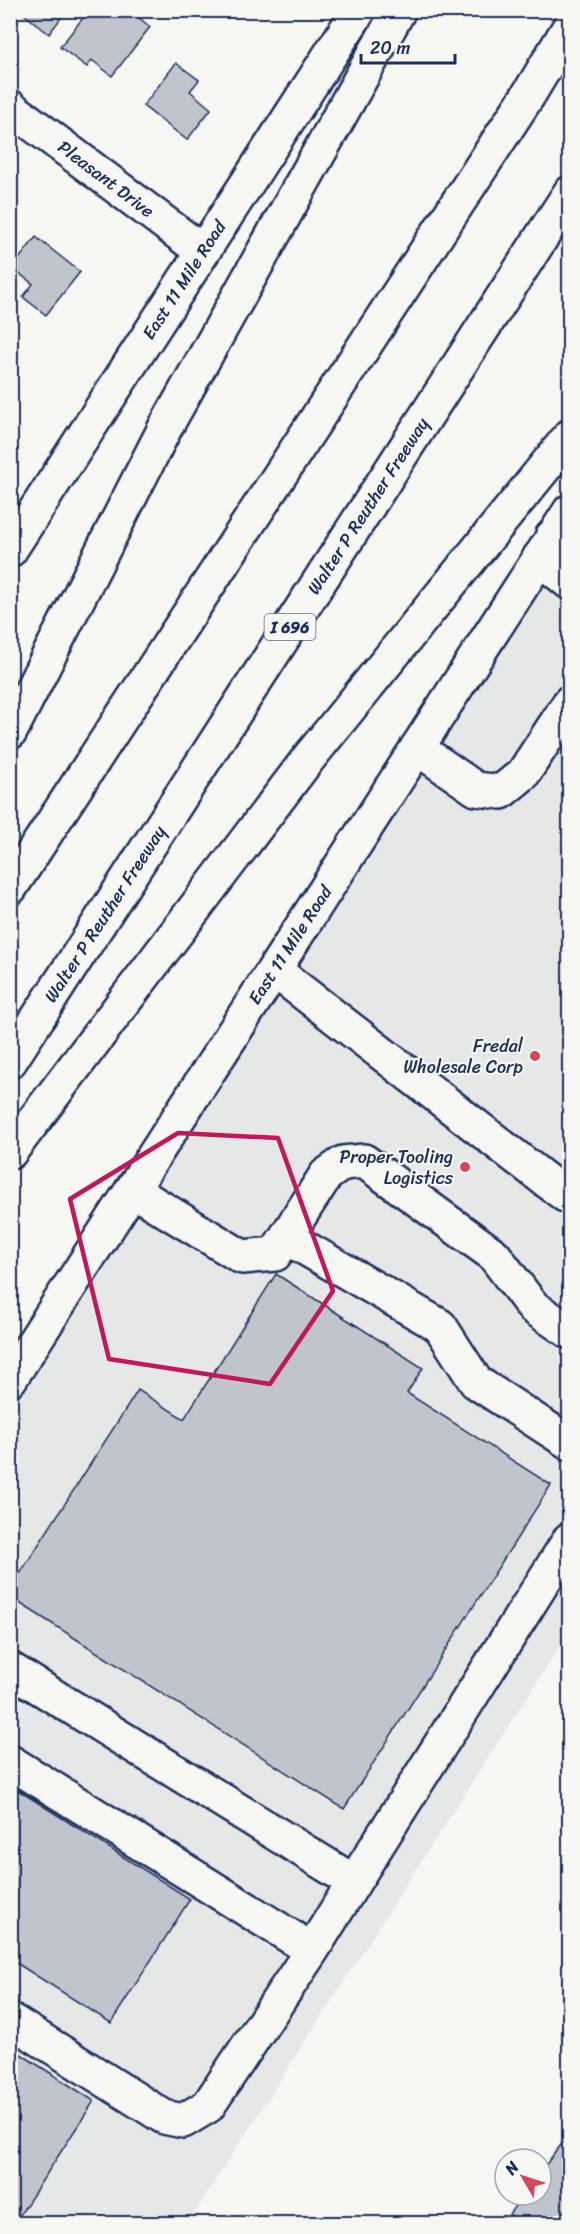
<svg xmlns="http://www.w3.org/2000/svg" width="580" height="2234" viewBox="0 0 580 2234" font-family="Sriracha,sans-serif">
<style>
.built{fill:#e6e7e7}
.building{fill:#c0c4cd;stroke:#1b2f5e;stroke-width:1.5}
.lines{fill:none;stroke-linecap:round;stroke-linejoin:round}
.minor-casing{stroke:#1b2f5e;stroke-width:38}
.major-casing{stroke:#1b2f5e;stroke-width:38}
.highway-casing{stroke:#1b2f5e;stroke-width:38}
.minor{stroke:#f6f6f2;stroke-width:33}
.major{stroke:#f6f6f2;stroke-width:33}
.highway{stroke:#f6f6f2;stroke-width:33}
.marked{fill:none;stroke:#c2185b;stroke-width:4.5;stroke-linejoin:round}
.poi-dot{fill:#d1495b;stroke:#f6f6f2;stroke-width:2}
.labels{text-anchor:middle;stroke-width:4.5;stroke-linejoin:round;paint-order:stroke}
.shield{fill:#f6f6f2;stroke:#5d6b8a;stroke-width:1.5}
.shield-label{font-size:16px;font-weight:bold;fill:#1b2f5e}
.street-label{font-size:18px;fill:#1b2f5e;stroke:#f6f6f2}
.poi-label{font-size:18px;fill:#1b2f5e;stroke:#f6f6f2;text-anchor:end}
</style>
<rect width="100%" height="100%" fill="#f6f6f2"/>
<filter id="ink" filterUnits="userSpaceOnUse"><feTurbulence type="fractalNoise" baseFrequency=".0167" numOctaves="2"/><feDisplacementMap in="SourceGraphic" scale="12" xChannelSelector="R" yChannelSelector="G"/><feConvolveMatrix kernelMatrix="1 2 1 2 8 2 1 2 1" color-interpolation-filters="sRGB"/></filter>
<g filter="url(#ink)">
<!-- built -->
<path class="built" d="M569 542V1632L188 2223H11L10 1405Z"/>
<!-- building -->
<path class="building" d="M19 10H67L49 34Z
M89 10H130L150 27 112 76 92 60 87 67 60 47Z
M176 63 199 80 190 91 211 109 187 140 143 106Z
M36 237 80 272 46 315 23 297 33 284 12 268Z
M276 1274 423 1368 407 1393 551 1485 344 1809 10 1597V1589L138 1390 184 1419Z
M10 1785 190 1899 111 2023 10 1959Z
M10 2047 94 2101 14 2224 10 2221Z
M570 2133V2205L555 2224H522L509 2214 523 2195H541V2171Z"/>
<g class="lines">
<defs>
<path id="minor" d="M10 107 202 251
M552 537 570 551
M539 558 570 583
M417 748 476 789 501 792 523 774 570 702
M274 970 565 1195
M132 1190 242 1257 275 1254 326 1175 343 1163 364 1161 494 1255 533 1307 570 1332
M286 1237 440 1326 476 1382 570 1443
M10 1669 354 1882 570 1539
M10 1762 312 1950 354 1882
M10 2020 164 2117 183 2121 208 2106 312 1950"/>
<path id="major" d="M10 550 359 10
M10 1379 570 511"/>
<path id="highway" d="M10 732 165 428 399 10
M10 888 529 94 570 26
M10 1061 570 193
M10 1152 308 759 570 436"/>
</defs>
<!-- minor casing -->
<use href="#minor" class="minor-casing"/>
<!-- major casing -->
<use href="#major" class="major-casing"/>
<!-- highway casing -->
<use href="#highway" class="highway-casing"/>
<!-- minor -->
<use href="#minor" class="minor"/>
<!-- major -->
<use href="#major" class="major"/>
<!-- highway -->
<use href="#highway" class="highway"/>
</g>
</g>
<!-- marked area -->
<path class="marked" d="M178 1133 278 1138 333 1291 270 1384 109 1359 70 1199Z"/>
<!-- markers -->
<g class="poi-dot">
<circle cx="535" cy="1056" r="6"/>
<circle cx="465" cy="1167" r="6"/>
</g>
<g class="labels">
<!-- shield labels -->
<rect class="shield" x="264.5" y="614" width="51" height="26" rx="4.5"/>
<g class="shield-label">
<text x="290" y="633">I 696</text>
</g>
<!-- street labels -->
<g class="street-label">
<text transform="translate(106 179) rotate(37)" y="6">Pleasant Drive</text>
<text transform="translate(184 280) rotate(-57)" y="6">East 11 Mile Road</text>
<text transform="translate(368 506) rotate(-57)" y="6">Walter P Reuther Freeway</text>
<text transform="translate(105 914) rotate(-57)" y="6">Walter P Reuther Freeway</text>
<text transform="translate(290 945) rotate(-57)" y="6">East 11 Mile Road</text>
</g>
<!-- poi labels -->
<g class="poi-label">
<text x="523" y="1052">Fredal<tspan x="523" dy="21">Wholesale Corp</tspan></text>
<text x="453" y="1163">Proper Tooling<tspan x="453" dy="21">Logistics</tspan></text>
</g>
</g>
<!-- margin -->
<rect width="580" height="2234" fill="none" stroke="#f6f6f2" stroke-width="36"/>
<rect x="18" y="18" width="544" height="2198" fill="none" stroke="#1b2f5e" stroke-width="2" filter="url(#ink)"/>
<!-- north arrow -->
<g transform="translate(523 2177) rotate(309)"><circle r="28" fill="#f6f6f2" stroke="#9ea6b7" stroke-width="1.5"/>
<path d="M0-4.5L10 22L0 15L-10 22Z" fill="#d1495b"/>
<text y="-9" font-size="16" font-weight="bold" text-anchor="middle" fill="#1b2f5e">N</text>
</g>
<!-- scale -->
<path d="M361 54v9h94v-9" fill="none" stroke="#1b2f5e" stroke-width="3"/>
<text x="370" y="54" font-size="18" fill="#1b2f5e" stroke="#f6f6f2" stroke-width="4.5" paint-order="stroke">20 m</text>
</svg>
